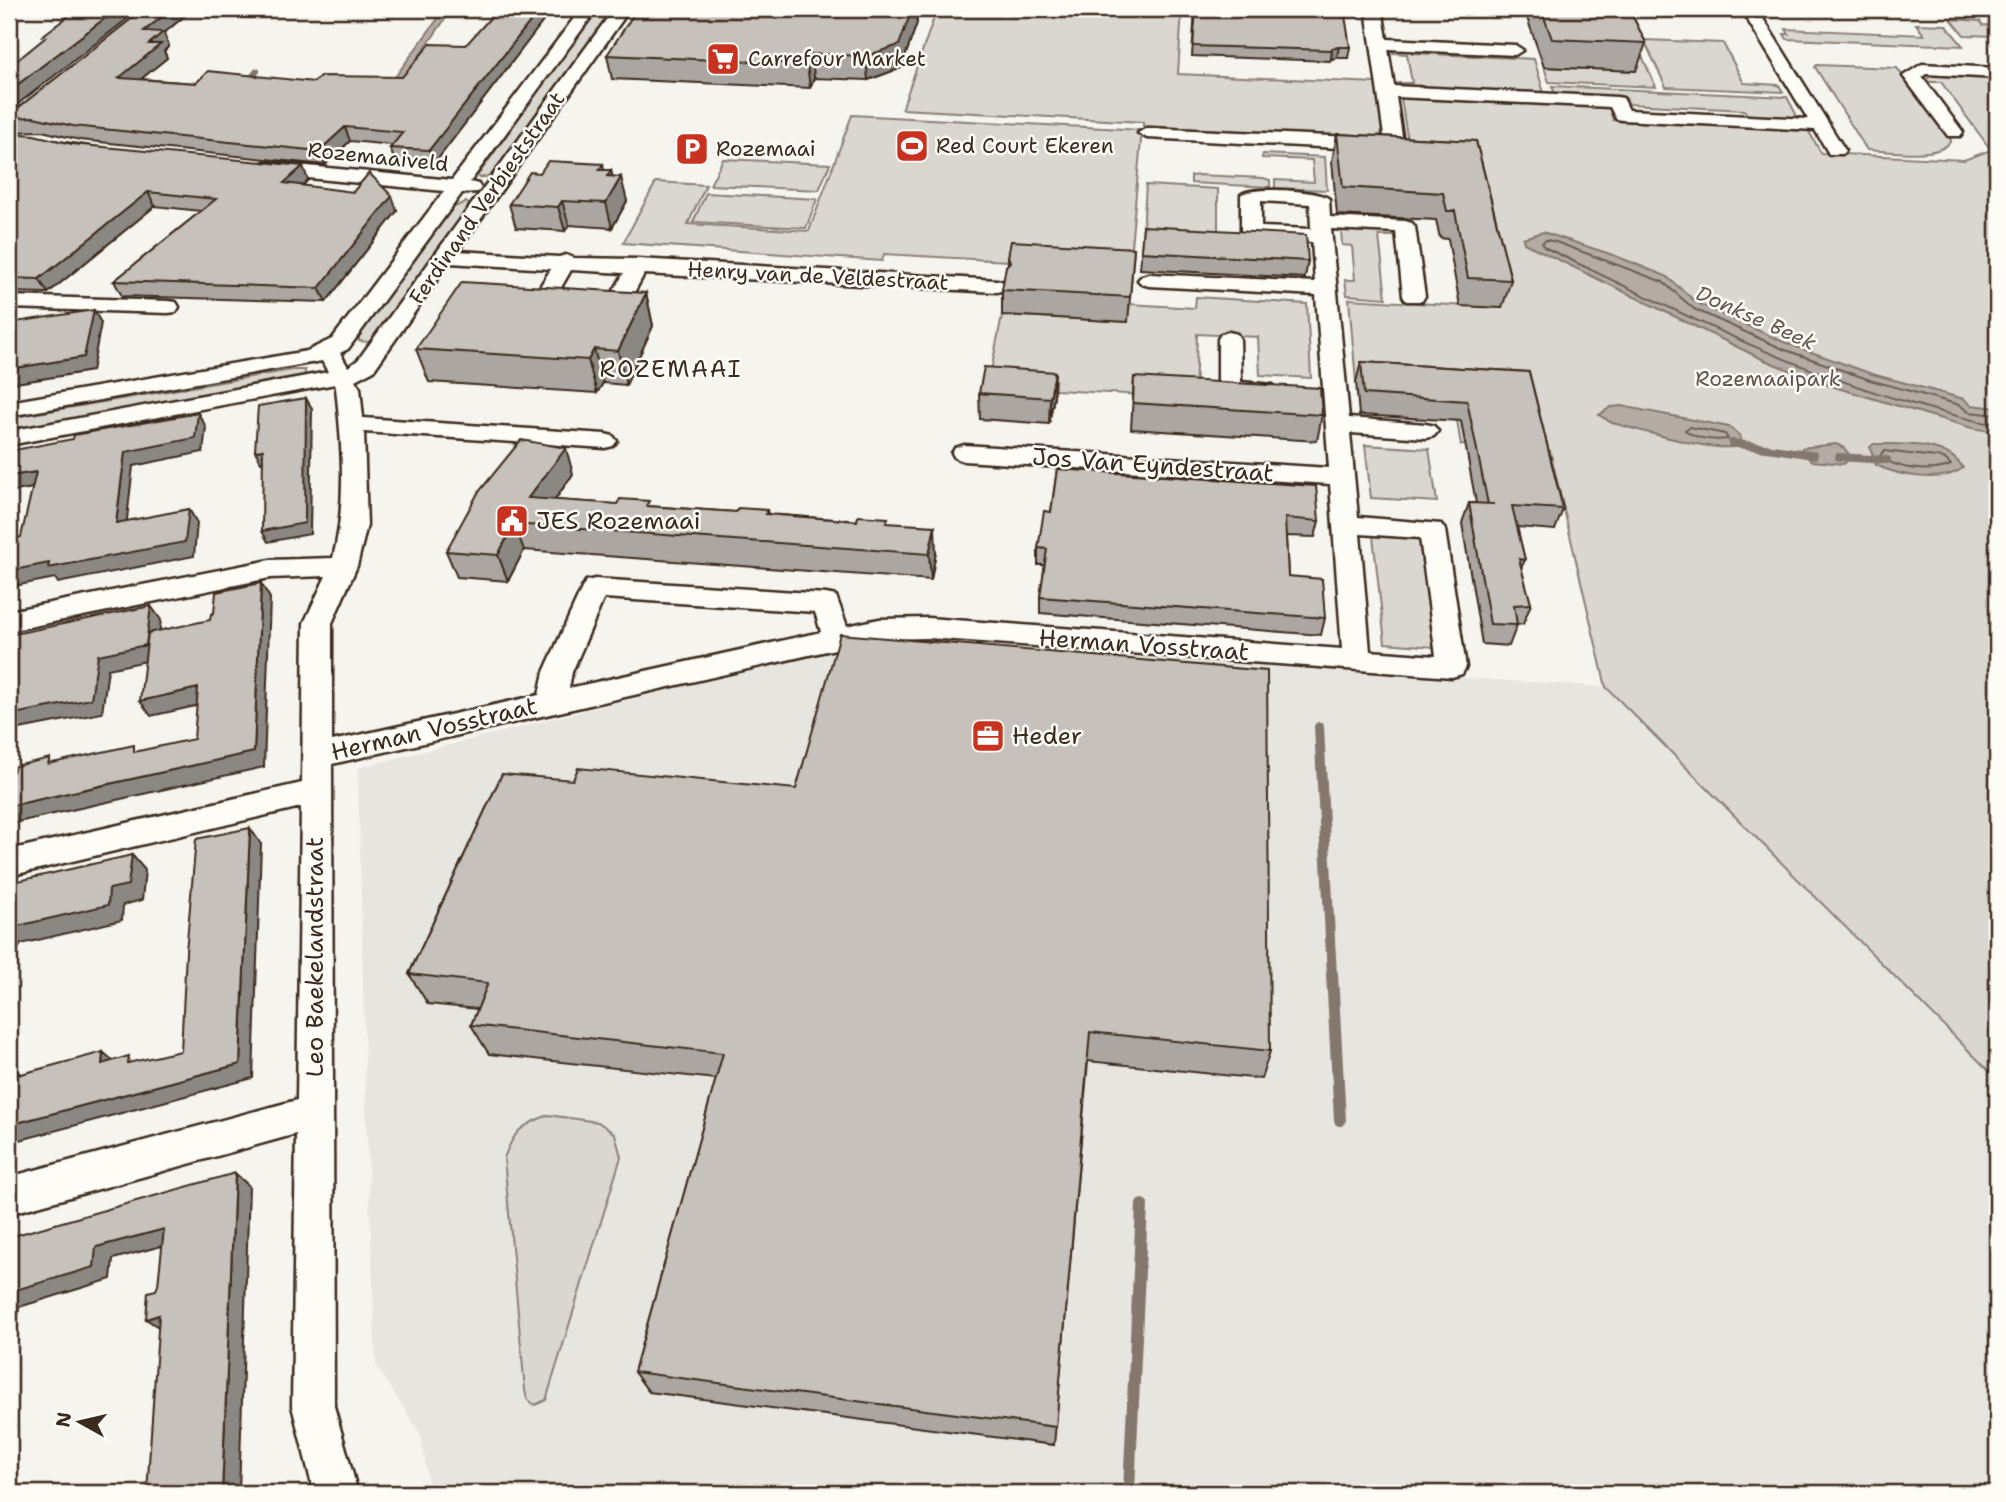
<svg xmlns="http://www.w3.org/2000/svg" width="2006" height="1502" viewBox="0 0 2006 1502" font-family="'Shantell Sans',sans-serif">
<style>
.built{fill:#e7e5df}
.green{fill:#dad6d0;stroke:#8a8077;stroke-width:2}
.water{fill:#b4aca4;stroke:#84786e;stroke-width:2}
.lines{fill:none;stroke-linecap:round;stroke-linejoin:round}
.shore{stroke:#6b5e54;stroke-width:2}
.stream-far3{stroke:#84786e;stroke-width:6}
.stream-far2{stroke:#84786e;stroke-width:8}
.stream-far1{stroke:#84786e;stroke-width:10}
.stream{stroke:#84786e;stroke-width:12}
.minor-casing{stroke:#3b2a1e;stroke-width:5}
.minor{fill:#fdfcf7;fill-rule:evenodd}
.wall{fill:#aba6a1;stroke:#3b2a1e;stroke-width:2}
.shaded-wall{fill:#8b8783;stroke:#3b2a1e;stroke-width:2}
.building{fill:#c7c1bb;stroke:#3b2a1e;stroke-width:2}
.labels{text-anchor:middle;stroke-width:5;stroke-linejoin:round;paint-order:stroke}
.far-poi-label{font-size:21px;fill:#3b2a1e;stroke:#fdfcf7;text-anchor:start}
.far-street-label{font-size:21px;fill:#3b2a1e;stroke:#fdfcf7}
.far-water-label{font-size:21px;font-style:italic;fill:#65584d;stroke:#fdfcf7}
.far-park-label{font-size:21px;fill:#63554a;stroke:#fdfcf7}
.far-quarter-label{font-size:23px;letter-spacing:2px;fill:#3b2a1e;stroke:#fdfcf7}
.street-label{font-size:24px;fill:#3b2a1e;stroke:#fdfcf7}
.poi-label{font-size:24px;fill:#3b2a1e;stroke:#fdfcf7;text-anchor:start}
</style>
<rect width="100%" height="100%" fill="#f5f4ee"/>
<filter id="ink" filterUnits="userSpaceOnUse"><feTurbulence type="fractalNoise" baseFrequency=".0143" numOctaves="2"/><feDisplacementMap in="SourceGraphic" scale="14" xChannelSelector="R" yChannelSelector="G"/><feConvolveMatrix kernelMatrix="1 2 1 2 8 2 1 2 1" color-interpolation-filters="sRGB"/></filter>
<g filter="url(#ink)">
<!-- built -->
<path class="built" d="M879 636 998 648 1606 687 1997 1079V1493H430L421 1435 376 1365 366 1109 358 768Z"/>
<!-- green -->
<path class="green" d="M597 9H612L494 175 479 178 478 175Z
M937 9H1182L1178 74 1376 83 1383 134 1364 139 1143 126V122L902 109Z
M1951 19 1980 21 1983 25 1997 26V36L1964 35Z
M1916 24 1946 25 1963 46 1787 39 1784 34H1789L1786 29 1924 35Z
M1633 36 1656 87 1549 82 1544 67 1635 71Z
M1644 40 1723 43 1744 83 1779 85 1783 92 1666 87Z
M1393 48H1411L1412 53 1534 59 1544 93 1401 86 1398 83H1412L1407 54 1393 53Z
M1817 65 1897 68 1951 140C1942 160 1888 151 1867 150L1815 67Z
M1935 75 1997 78V1079L1606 687 1550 451 1461 445 1457 421 1425 386 1356 382 1349 299 1501 308 1498 227 1481 160 1410 156 1401 98 1609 107 1613 120 1807 128 1821 153 1964 160 1991 150 1941 82H1929L1926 79Z
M1552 86 1787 97 1798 118 1748 116 1744 110 1629 104 1626 98 1555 94Z
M852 115 1142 130 1129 268 884 254 882 261 623 243 656 182 706 185 688 224 809 231Z
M1263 154 1325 157 1327 190 1275 188V180L1314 182 1312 160 1262 158Z
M723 159 830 164 819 190 710 185Z
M1198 175 1263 178 1270 180V187L1191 183V176Z
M1146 185 1218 189V235L1143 231Z
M706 193 817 199 806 228 693 222Z
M466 202 472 207 378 339 369 342 359 341V336L452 208Z
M1341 229 1393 232V236H1379L1386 298 1347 295 1345 280H1355L1352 246 1342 245Z
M1196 297 1307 304 1311 378 1260 375 1258 337 1197 334 1195 398 988 386 1002 315 1127 322 1130 304 1195 308Z
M292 370H305V375L292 381 9 430V418Z
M1365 445 1429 449 1437 502 1371 498Z
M1373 536 1420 539 1435 647 1385 643Z
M548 1115 598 1122 615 1134 621 1157 546 1400 535 1405 527 1399 525 1390 504 1158C515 1129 520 1127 548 1115Z"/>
<!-- water -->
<path class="water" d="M445 9H452L398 87 387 88Z
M1543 232 1613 255 1666 276 1697 303 1786 343 1872 374 1964 399 1971 405 1997 408V432L1972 428 1821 383 1762 359 1524 243 1523 238Z
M1621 406 1729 427 1739 435 1743 445C1719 455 1641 430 1612 423L1599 415 1611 407Z
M1836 444 1844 448 1851 457 1844 464 1813 461 1802 454V448Z
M1874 444C1903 444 1947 441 1963 468 1942 484 1899 476 1876 465L1870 447Z"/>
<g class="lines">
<!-- shore -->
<path class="shore" d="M1997 415 1969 412 1960 405 1870 380 1783 349 1694 309 1663 282 1556 242 1546 240 1542 243 1544 247C1664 305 1781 366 1910 403 1939 411 1967 420 1997 425
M1690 427 1725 434 1728 439C1715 441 1695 439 1685 430Z
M1884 451 1944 458 1951 465C1931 473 1897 470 1880 456Z"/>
<!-- stream-far3 -->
<path class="stream-far3" d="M245 85 257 71"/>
<!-- stream-far2 -->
<path class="stream-far2" d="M1732 443 1814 455
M1839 457 1887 460"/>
<!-- stream-far1 -->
<path class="stream-far1" d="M1319 727 1332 976"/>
<!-- stream -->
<path class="stream" d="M1332 974 1340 1120
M1129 1491 1142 1205"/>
<defs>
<path id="minor" d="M581 9H597L470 182 478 184 481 188 478 192 462 193 348 349 340 353 348 367 358 360 614 9H630L458 251 559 257 566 255 574 258 638 259 997 280 1004 282 1008 286 1004 290 997 292 644 274 627 306 619 307 537 301 534 296 551 269 449 263 374 370 355 380 360 388 363 418 605 434 613 436 617 441 613 446 605 448 364 432 367 525 357 566 332 623V741L539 695 544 672 582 588 586 581 595 579 826 594 836 596 847 626 879 619 928 618 1342 649 1330 484 964 461 955 458 952 453 955 448 964 445 1329 468 1316 295 1149 286 1142 284 1138 280 1142 276 1149 274 1315 282 1312 242 1251 238 1244 236 1241 232V195C1249 186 1321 190 1329 199L1330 217 1405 221 1412 223 1415 227 1425 296 1422 301H1406L1403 296 1396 232 1331 229 1349 418 1426 424 1434 426 1438 431 1434 436 1426 438 1350 433 1358 517 1441 524 1445 530 1466 667 1462 674 1452 677 928 638 879 639 332 764 334 1406 358 1493H314L292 1406 296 1134 9 1214V1177L297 1100 301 807 9 876V850L302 783 304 623 326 576 270 578 9 631V611L270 560 333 558C347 503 342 444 336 388L335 384 9 445V431L328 372 322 361 9 416V402L307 351 332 339 444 191 266 174 257 168 259 164 266 162 452 180ZM1261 201 1310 204 1311 229 1261 227ZM571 270 624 273 612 294 559 291ZM1360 534 1420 538 1436 656 1370 651ZM604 598 815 612 821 632 569 688 572 672Z
M1366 9H1382L1387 39 1515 45 1523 50 1515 55 1388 49 1394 86 1617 97 1623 98 1629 110 1808 119 1741 9H1757L1845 150 1843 154H1829L1815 130 1622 120 1616 119 1610 107 1396 97 1402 136 1398 144 1376 150 1147 138 1138 133 1147 128 1376 138 1384 136Z
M1922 64 1997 68V78L1926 74 1922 77 1963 132 1960 136H1948L1903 76Z
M9 296 168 301 176 302 179 307 176 312 168 313 9 308Z
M1229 332 1237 334 1240 339 1241 382 1273 385 1277 390 1273 395 1265 397 1222 393 1218 388V339L1221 334Z"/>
</defs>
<!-- minor casing -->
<use href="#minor" class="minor-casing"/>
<!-- minor -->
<use href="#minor" class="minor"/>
</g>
<!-- wall -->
<path class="wall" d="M144 9H193L164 33 169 46 164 51 167 58 141 79 196 83 314 82 402 77 466 45 547 13V16L434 164 395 162 390 148 393 145 350 141 325 165 80 140 42 131 9 132V115Z
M1195 9 1350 47 1348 58H1337L1331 59 1330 61 1192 56Z
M1526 9H1629L1646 43 1636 71 1544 67 1525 12Z
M919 10 916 17 917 23 901 68 868 80 814 78 810 88 612 79 607 55 733 13H830Z
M9 133 308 180 303 185 397 211 326 302 122 296 114 281 201 211 155 206 48 293 9 292Z
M1337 134 1476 141 1511 280 1502 308 1460 306 1448 239 1440 238 1436 220 1337 215 1332 161Z
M603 164 604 170H611L612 176 627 201 612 228 569 225 565 231 516 228 509 204 540 173Z
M1143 226 1308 261 1305 278 1140 269Z
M1134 248 1128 322 1002 315V290L1008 264V257Z
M646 293 653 326 626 385 603 383 597 393 429 382 416 349Z
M1361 362 1529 372 1563 509 1555 530 1517 527 1525 560 1521 568 1531 604 1523 624 1517 625 1509 646 1482 644 1462 523 1469 503H1476L1461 421 1359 415 1356 382Z
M1134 377 1322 415 1317 441 1131 429Z
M979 393 1054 397 1049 424 980 419Z
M1057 469 1319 521 1315 537 1286 536 1288 576 1325 618 1321 635 1040 613V597L1045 565H1038V548L1051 512Z
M573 474 555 500 736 512 767 510 768 514 888 523 936 552 931 580 524 550 508 581 457 577 446 551Z
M502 774 1270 1051 1261 1079 1088 1061 1054 1445 649 1392 634 1372 716 1079 489 1054 471 1025 478 1009 428 1004 409 974Z"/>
<!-- shaded-wall -->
<path class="shaded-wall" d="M117 9H140L9 111V91Z
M172 9H193L164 33 169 46 164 51 167 58 126 91 119 78 144 31Z
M540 9H550L547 13V16L434 164 429 150Z
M912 9H919L916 17 917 23 901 68 868 80 866 56Z
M1339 47 1337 58 1331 59 1332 48Z
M812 54 814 78 810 88 807 64Z
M345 127 350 141 325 165 319 151Z
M303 166 308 180 290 197 284 183Z
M611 170 615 188 621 177 627 201 612 228 606 203 607 176Z
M148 192 155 206 48 293 39 279Z
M392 196 397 211 326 302 319 288Z
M562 201 569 225 565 231 558 207Z
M646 293 653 326 626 385 618 351Z
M94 310 101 323 92 371 9 384V369Z
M594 349 603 383 597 393 588 360Z
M1055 372 1054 397 1049 424 1050 398Z
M306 398 312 409 310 534 268 542 262 531Z
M198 413 206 427 203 452 133 466 125 537 116 523 125 452Z
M566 448 573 474 537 524 528 498Z
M263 450 269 461 261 462 255 451Z
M36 472 45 486 9 492V476Z
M189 509 197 523 194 556 58 583 55 578 9 587V571Z
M514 524 524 550 508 581 498 555Z
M935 526 936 552 931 580 929 554Z
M261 583 270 598 264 767 9 824V806L254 752Z
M151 606 161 620 156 659 108 669 102 713 9 731V715L98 655Z
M198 688 209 703 151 716 140 701Z
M250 828 261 844 253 1078 9 1143V1125L240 1064Z
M132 855 145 870 142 900 123 905 122 920 21 944 17 951 9 944V928L109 889Z
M103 1052 119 1066 102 1064Z
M12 1067 29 1081 10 1077Z
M235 1173 249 1186 239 1493H222Z
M164 1229 180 1241 113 1259 111 1279 19 1307 18 1317 9 1320V1292L96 1247Z
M159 1315 163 1330 146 1319Z"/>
<!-- building -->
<path class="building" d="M78 9H117L9 91V67L46 37 42 36Z
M144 9H172L144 31 163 32 149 44H161L119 78 196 83 208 71 314 82 320 76 402 77 430 44 466 45 498 9H540L429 150 390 148 403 132 345 127 319 151 73 126 34 117 9 118V115Z
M637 9 733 13 735 9 830 13 832 9H912L899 45 866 56 812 54 807 64 607 55Z
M1196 9H1344L1350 47H1339L1332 48V50L1193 46Z
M1541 9H1629L1646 43 1552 39Z
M9 133 34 135 72 144 303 166 284 183 353 192 369 173 392 196 319 288 114 281 216 199 148 192 39 279 9 278Z
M1337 134 1476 141 1511 280 1468 278 1455 211H1447L1443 193 1343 187Z
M548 161 603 164 599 170H611L607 176 621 177 606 203 562 201 558 207 509 204 530 172 540 173Z
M1143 226 1306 235 1308 261 1141 252Z
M1011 241 1134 248 1130 297 1002 290 1006 266 1011 261 1008 257Z
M462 282 646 293 618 351 594 349 588 360 416 349Z
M94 310 84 357 9 369V323Z
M1361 362 1529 372 1563 509 1512 506 1525 560 1519 559 1531 604 1514 605 1517 625 1490 624 1469 503 1494 504H1488L1467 401 1364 394Z
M984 367 1055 372 1050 398 979 393Z
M1134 377 1320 388 1322 415 1133 403Z
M306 398 305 523 262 531 263 450 255 451 258 406Z
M198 413 195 438 125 452 116 523 189 509 185 542 48 568 49 563 9 571V540L21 537 36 472 9 476V451L73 439 74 435Z
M521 440 566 448 528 498 617 504 620 499 649 501 647 506 736 512 738 508 767 510 766 514 857 521 858 516 888 518 886 523 935 526 929 554 514 524 498 555 446 551 478 493Z
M1057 469 1316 486 1319 521 1285 518 1288 576 1322 579 1325 618 1040 597 1047 549 1038 548 1044 511 1051 512Z
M261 583 254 752 9 806V773L13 772 15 766 50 758 48 764 134 745V752L194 739 198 688 140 701 148 633 210 620 211 614 214 613 216 592Z
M151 606 146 645 98 655 91 699 9 715V635Z
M840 634 1267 671 1270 1051 1090 1032 1056 1427 634 1372 723 1053 471 1025 488 983 409 974 502 774 573 780 578 768 796 789Z
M250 828 240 1064 9 1125V1068L12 1067 10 1077 103 1052 102 1064 129 1056 128 1063 181 1051 186 952 196 839Z
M132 855 128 885 109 889 108 905 9 928V883Z
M235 1173 222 1493H147L159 1315 146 1319 148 1292 156 1290 158 1285 164 1229 96 1247 94 1267 9 1292V1237Z"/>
</g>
<!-- icons -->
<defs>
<symbol id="supermarket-square" viewBox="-11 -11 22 22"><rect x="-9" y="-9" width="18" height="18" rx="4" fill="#c8321e" stroke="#fdfcf7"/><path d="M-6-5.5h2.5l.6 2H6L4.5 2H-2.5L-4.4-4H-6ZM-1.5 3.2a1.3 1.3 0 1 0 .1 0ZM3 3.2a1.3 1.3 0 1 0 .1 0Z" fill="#fff"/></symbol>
<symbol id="stadium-square" viewBox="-11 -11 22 22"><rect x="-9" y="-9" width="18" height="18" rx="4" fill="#c8321e" stroke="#fdfcf7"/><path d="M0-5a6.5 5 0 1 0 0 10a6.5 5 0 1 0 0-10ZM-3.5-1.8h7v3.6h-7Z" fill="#fff"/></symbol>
<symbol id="parking-square" viewBox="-11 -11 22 22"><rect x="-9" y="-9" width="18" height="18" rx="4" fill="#c8321e" stroke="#fdfcf7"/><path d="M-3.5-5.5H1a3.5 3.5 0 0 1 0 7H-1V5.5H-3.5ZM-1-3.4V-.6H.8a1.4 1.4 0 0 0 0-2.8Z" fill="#fff"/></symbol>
<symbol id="civic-square" viewBox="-11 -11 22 22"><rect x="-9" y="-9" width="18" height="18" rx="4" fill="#c8321e" stroke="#fdfcf7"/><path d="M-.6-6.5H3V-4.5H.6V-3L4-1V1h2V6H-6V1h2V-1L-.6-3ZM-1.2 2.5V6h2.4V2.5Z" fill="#fff"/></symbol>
<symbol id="office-square" viewBox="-11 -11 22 22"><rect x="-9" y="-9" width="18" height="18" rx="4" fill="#c8321e" stroke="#fdfcf7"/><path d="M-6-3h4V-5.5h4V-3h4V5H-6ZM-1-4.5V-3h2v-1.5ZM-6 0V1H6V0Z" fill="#fff"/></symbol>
</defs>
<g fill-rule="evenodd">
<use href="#supermarket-square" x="704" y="40" width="38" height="38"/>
<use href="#stadium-square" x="893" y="127" width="38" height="38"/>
<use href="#parking-square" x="673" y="130" width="38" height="38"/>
<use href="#civic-square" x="493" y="502" width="38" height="38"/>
<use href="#office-square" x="969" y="717" width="38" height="38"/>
</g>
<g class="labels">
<!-- far-poi labels -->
<g class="far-poi-label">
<text x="748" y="66">Carrefour Market</text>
<text x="936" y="153">Red Court Ekeren</text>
<text x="716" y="156">Rozemaai</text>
</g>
<!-- far-street labels -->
<g class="far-street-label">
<text transform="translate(378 157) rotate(6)" y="7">Rozemaaiveld</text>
<text transform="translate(487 198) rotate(-55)" y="7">Ferdinand Verbieststraat</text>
<text transform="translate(818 276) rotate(3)" y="7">Henry van de Veldestraat</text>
</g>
<!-- far-water labels -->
<g class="far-water-label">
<text transform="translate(1756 318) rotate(24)" y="7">Donkse Beek</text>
</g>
<!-- far-park labels -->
<g class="far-park-label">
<text x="1768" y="386">Rozemaaipark</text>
</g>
<!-- far-quarter labels -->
<g class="far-quarter-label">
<text x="671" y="377">ROZEMAAI</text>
</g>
<!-- street labels -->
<g class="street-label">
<text transform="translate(1153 465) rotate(4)" y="8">Jos Van Eyndestraat</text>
<text transform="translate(1144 645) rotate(4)" y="8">Herman Vosstraat</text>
<text transform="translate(434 729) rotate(-13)" y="8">Herman Vosstraat</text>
<text transform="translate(315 957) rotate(-90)" y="8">Leo Baekelandstraat</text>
</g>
<!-- poi labels -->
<g class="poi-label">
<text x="536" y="529">JES Rozemaai</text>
<text x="1012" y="744">Heder</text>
</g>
</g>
<!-- margin -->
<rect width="2006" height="1502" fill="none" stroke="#fdfcf7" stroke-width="35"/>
<rect x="18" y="18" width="1971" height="1467" fill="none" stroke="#3b2a1e" stroke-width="2.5" filter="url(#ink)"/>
<!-- north arrow -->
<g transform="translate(80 1422) rotate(278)" stroke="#fdfcf7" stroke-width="5" paint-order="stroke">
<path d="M0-5L12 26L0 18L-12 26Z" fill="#3b2a1e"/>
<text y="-10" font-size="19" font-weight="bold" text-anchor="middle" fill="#3b2a1e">N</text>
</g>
</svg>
